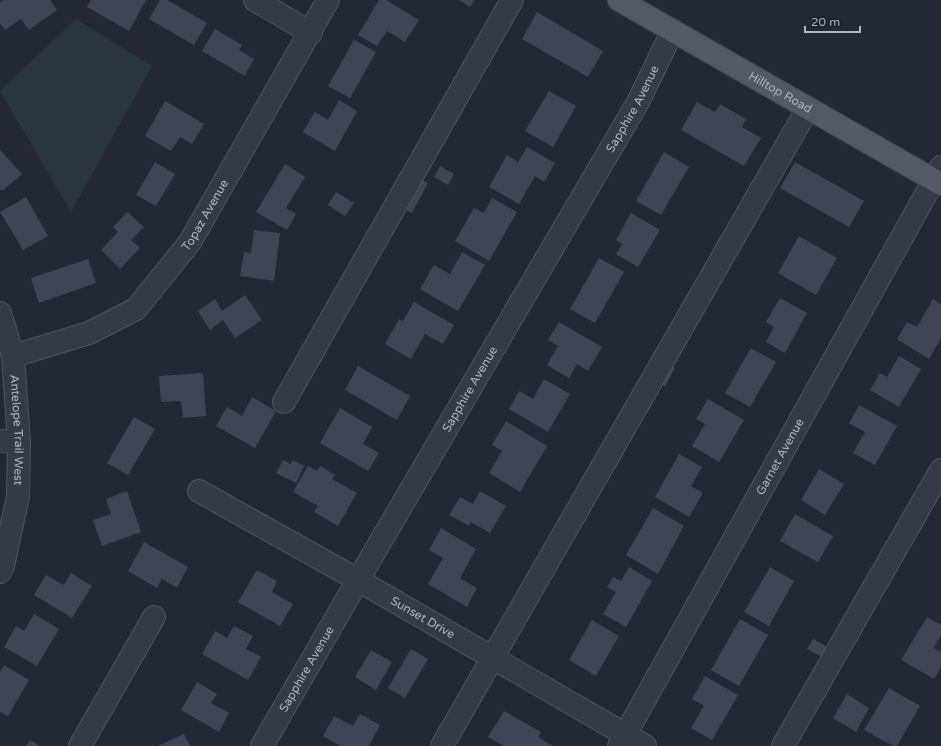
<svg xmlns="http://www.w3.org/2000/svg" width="941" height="746" viewBox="0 0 941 746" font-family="'Varela Round',sans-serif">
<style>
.green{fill:#29373c}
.building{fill:#404556}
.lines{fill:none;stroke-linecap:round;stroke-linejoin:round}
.minor-casing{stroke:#515462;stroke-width:24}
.major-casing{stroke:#404350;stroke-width:24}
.minor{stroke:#363a47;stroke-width:22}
.major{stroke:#545867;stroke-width:22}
.labels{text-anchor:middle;stroke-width:4;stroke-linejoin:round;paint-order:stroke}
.street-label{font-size:12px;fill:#b1b4c3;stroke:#1c1f2c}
</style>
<rect width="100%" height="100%" fill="#232736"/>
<!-- green -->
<path class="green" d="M76 19 152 66 71 212 0 91Z"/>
<!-- building -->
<path class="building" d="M3 0H50L57 10 29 30 21 19 5 30 0 23V2Z
M91 0H146L129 31 87 7Z
M160 0H167L207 23 194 45 149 19Z
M379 0H386L419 20 405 42 387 31 377 46 358 35Z
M459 0H474L470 7Z
M537 12 603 51 588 77 522 39Z
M215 29 242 45 239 50 254 59 245 76 202 51Z
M354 40 376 52 350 98 328 86Z
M549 91 576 106 553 147 525 131Z
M339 100 357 111 335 151 303 132 315 112 328 120Z
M165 101 204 124 192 144 180 137 171 151 145 136Z
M697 102 715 112 720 104 746 119 742 127 761 138 744 166 681 130Z
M527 147 555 163 544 182 535 176 519 204 489 187 507 155 518 162Z
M0 150 22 174 2 191 0 189Z
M664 152 689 167 661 215 636 201Z
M155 162 175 174 156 206 136 195Z
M795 162 864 201 849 227 780 188Z
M285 164 305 177 286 208 296 214 287 230 256 212Z
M440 166 454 174 448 185 434 177Z
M416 177 428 183 412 213 400 207Z
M336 192 354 203 345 216 328 205Z
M26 197 48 236 23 250 0 212Z
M492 198 517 212 489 261 455 241 474 208 484 213Z
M127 212 144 227 131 240 140 248 120 269 101 250 118 232 113 227Z
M631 213 660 230 638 267 616 254 622 244 616 240Z
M254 230 280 233 274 281 240 276 244 252 251 253Z
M799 236 837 258 816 295 778 273Z
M462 252 485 265 458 311 420 289 434 265 450 274Z
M599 258 624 272 595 323 570 309Z
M88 259 96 283 39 303 31 278Z
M245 295 262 320 235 338 223 320 210 330 198 311 215 299 222 311Z
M780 298 807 313 785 353 766 342 774 327 766 322Z
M933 299 941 304V338L929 359 897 339 907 322 917 327Z
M414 302 454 325 443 344 425 334 411 359 385 344 399 319 403 321Z
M559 322 602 347 588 371 577 364 569 378 547 365 558 346 548 340Z
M751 348 776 362 750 407 725 393Z
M899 356 921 369 899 407 870 390 880 373 887 377Z
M666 362 675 368 665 386 655 381Z
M358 366 410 396 397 420 345 390Z
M203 373 206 416 183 418 181 401 161 402 159 376Z
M544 379 570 394 548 432 509 409 519 391 533 399Z
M252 397 276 411 255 448 216 426 227 407 242 416Z
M708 399 744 420 719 462 692 446 705 424 696 419Z
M859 405 897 426 875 465 853 453 865 432 849 423Z
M340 408 372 427 363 444 379 453 368 471 320 443Z
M134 417 155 429 128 475 107 463Z
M506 421 547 446 520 492 489 473 502 451 492 445Z
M679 454 702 467 691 486 703 493 689 517 655 497Z
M283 460 291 464 292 460 304 466 296 483 276 473Z
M308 466 317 471 320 466 335 475 332 479 357 493 338 526 314 512 318 506 293 492Z
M819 469 844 484 825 515 801 500Z
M127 491 141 532 102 546 93 520 111 514 106 499Z
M480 491 506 506 490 533 471 522 469 526 449 515 460 497 473 504Z
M653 508 684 526 658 574 626 555Z
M795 514 833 536 818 562 780 541Z
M441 528 476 549 460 578 477 588 467 607 428 584 443 558 429 550Z
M144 542 188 567 177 588 162 579 157 588 128 571Z
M629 567 652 581 626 627 603 614 616 592 607 587 613 577 621 581Z
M770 567 794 581 769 626 744 612Z
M257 570 277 581 272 592 293 604 280 626 238 602Z
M71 573 92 586 72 618 34 595 46 575 64 585Z
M34 614 59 629 37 666 4 647 16 626 24 631Z
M927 617 941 625V635L934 648 941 652V667L934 679 901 660Z
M740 619 768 635 739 686 711 670Z
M592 620 619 636 596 676 569 660Z
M234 626 253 636 246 649 261 657 248 680 202 654 215 631 227 638Z
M813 639 828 647 822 657 807 649Z
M411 649 428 659 405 698 388 688Z
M371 650 392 662 376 690 355 677Z
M4 665 29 680 8 716 0 712V672Z
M705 676 738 695 712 740 691 728 704 706 692 699Z
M197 682 217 694 211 703 229 713 219 732 181 710Z
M889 688 920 706 897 746H893L864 730Z
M847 694 869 708 856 732 833 718Z
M504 711 541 732 538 737 553 746H503L488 737Z
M360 714 380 725 369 746H340L323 736 334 716 353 726Z
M184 734 190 746H157Z
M30 740 40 746H26Z"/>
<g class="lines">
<defs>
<g id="minor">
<path d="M255 0 311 33"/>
<path id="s1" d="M0 313 13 356 19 442 18 496 3 566 0 572"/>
<path id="s2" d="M13 356 89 333 136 309 190 242 328 0"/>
<path d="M284 402 512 0"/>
<path d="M0 441 19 442"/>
<path id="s3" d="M199 491 358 580 645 746"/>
<path d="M80 746 154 617"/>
<path id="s4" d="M262 746 358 580 638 102 673 30"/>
<path d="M442 746 808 108"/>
<path id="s5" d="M619 746 941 167"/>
<path d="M783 746 941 470"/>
</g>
<g id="major">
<path id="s6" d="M619 0 941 184"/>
</g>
</defs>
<!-- minor casing -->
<use href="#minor" class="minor-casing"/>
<!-- major casing -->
<use href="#major" class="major-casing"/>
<!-- minor -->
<use href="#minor" class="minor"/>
<!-- major -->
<use href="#major" class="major"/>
</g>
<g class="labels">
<!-- street labels -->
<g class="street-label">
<text dy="4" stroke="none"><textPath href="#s6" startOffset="186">Hilltop Road</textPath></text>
<text dy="4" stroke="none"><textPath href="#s4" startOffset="737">Sapphire Avenue</textPath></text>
<text dy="4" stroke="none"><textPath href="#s2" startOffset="249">Topaz Avenue</textPath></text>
<text dy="4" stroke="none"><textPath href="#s4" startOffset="413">Sapphire Avenue</textPath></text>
<text dy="4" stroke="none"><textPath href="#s1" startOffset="119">Antelope Trail West</textPath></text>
<text dy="4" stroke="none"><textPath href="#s5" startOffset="331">Garnet Avenue</textPath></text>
<text dy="4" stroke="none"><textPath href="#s3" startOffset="257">Sunset Drive</textPath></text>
<text dy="4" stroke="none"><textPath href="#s4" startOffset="89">Sapphire Avenue</textPath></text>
</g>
</g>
<!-- scale -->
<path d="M805 26v6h55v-6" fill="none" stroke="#b1b4c3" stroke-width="2"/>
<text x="811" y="26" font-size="12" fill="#b1b4c3" stroke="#1c1f2c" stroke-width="3" paint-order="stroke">20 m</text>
</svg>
